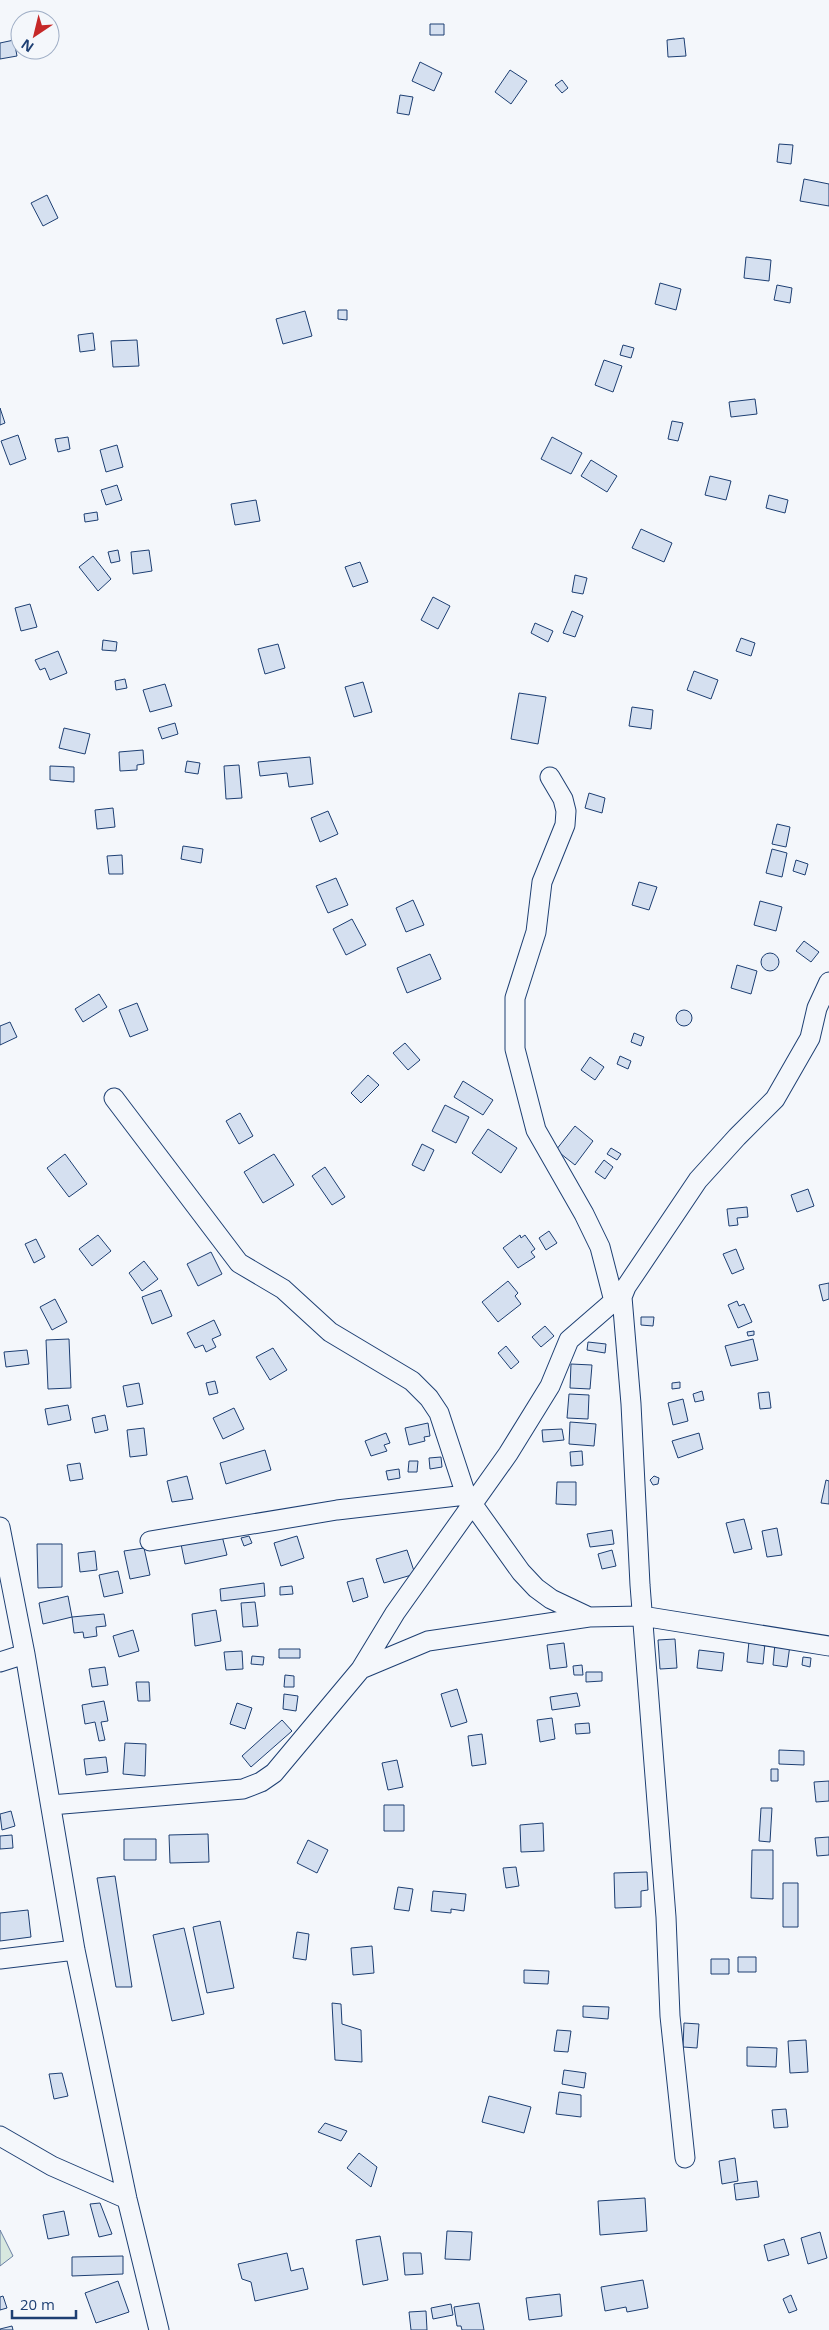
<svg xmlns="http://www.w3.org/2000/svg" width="829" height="2330" viewBox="0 0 829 2330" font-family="'Open Sans',sans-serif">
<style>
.green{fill:#d7e8df;stroke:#687fa3}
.building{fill:#d5e0f0;stroke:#1d3f73}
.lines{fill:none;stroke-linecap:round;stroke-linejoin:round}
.street-casing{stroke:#1d3f73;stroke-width:21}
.street{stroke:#f4f7fb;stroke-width:19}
</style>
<rect width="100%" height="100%" fill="#f4f7fb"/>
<!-- green -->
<path class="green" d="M0 2230 13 2256 0 2266Z"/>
<!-- building -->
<path class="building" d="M430 24H444V35H430Z
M684 38 686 56 668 57 667 40Z
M14 40 17 56 0 59V43Z
M420 62 442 73 434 91 412 81Z
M510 70 527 81 511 104 495 92Z
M562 80 568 88 562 93 555 85Z
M400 95 413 97 409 115 397 113Z
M779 144 793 145 791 164 777 162Z
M804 179 829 184V206L800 201Z
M47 195 58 218 43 226 31 203Z
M746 257 771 260 769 281 744 278Z
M660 283 681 289 676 310 655 304Z
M777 285 792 288 790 303 774 300Z
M338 310H347V320L338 319Z
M305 311 312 336 283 344 276 319Z
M93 333 95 350 80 352 78 335Z
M137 340 139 366 113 367 111 341Z
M623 345 634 348 631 358 620 355Z
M604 360 622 366 613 392 595 385Z
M755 399 757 414 731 417 729 402Z
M0 408 5 423 0 425Z
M672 421 683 423 678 441 668 439Z
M18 435 26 459 10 465 1 441Z
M68 437 70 449 58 452 55 439Z
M552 437 582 453 571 474 541 459Z
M117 445 123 467 106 472 100 450Z
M591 460 617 476 607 492 581 476Z
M710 476 731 481 726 500 705 495Z
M117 485 122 500 106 505 101 490Z
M769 495 788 500 785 513 766 508Z
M256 500 260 521 235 525 231 504Z
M97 512 98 520 85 522 84 514Z
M641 529 672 543 664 562 632 548Z
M118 550 120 561 111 563 108 552Z
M149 550 152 571 133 574 131 552Z
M93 556 111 579 98 591 79 567Z
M360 562 368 582 353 587 345 567Z
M575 575 587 578 583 594 572 592Z
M433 597 450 606 438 629 421 620Z
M30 604 37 627 21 631 15 608Z
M572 611 583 616 575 637 563 633Z
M535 623 553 631 548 642 531 633Z
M741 638 755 643 751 656 736 651Z
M103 640 117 642 116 651 102 650Z
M278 644 285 668 265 674 258 649Z
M58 651 67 673 50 680 45 668 40 670 35 660Z
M694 671 718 680 711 699 687 690Z
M125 679 127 688 116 690 115 681Z
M363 682 372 712 354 717 345 687Z
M165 684 172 706 150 712 143 690Z
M519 693 546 697 538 744 511 739Z
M632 707 653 710 651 729 629 726Z
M175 723 178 734 162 739 158 728Z
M64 728 90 734 85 754 59 748Z
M143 750 144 764 137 765V770L120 771 119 752Z
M310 757 313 784 289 787 287 773 260 776 258 762Z
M187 761 200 763 198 774 185 772Z
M239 765 242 798 226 799 224 766Z
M50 766 74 767V782L50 780Z
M589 793 605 798 602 813 585 808Z
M113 808 115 827 97 829 95 810Z
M328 811 338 834 320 842 311 818Z
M777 824 790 827 786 847 772 844Z
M183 846 203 849 201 863 181 859Z
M772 849 787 853 782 877 766 873Z
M122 855 123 874H109L107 856Z
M796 860 808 864 805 875 793 871Z
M336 878 348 905 328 913 316 886Z
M639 882 657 887 649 910 632 905Z
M413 900 424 925 406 932 396 908Z
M760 901 782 907 776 931 754 925Z
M352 919 366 945 346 955 333 929Z
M804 941 819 952 811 962 796 951Z
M761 962a9 9 0 1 1 18 0a9 9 0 1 1-18 0Z
M430 954 441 979 407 993 397 968Z
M737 965 757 971 751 994 731 988Z
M99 994 107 1007 83 1022 75 1009Z
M137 1003 148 1030 130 1037 119 1010Z
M676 1018a8 8 0 1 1 16 0a8 8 0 1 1-16 0Z
M10 1022 17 1037 0 1045V1026Z
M634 1033 644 1037 641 1046 631 1042Z
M405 1043 420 1060 408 1070 393 1053Z
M620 1056 631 1061 628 1069 617 1064Z
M590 1057 604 1067 595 1080 581 1070Z
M368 1075 379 1085 361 1103 351 1093Z
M463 1081 493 1100 483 1115 454 1097Z
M445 1105 469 1117 456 1143 432 1131Z
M240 1113 253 1136 239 1144 226 1121Z
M575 1126 593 1141 575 1165 556 1150Z
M488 1129 517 1148 501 1173 472 1153Z
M422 1144 434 1150 424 1171 412 1165Z
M611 1148 621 1154 617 1160 607 1154Z
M65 1154 87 1184 69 1197 47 1168Z
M274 1154 294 1185 263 1203 244 1172Z
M604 1160 613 1167 605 1179 595 1172Z
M325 1167 345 1197 332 1205 312 1176Z
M808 1189 814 1206 797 1212 791 1195Z
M747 1207 748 1217 737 1218 738 1225 729 1226 727 1209Z
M549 1231 557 1243 546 1250 539 1238Z
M98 1235 111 1251 92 1266 79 1249Z
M520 1235 521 1238 525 1235 535 1249 531 1252 535 1257 518 1268 503 1248Z
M36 1239 45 1257 34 1263 25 1244Z
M736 1249 744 1269 732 1274 723 1254Z
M211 1252 222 1274 198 1286 187 1264Z
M144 1261 158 1279 142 1291 129 1273Z
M508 1281 518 1293 515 1296 521 1304 498 1322 482 1302Z
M829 1283V1299L823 1301 819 1285Z
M161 1290 172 1316 152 1324 142 1297Z
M55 1299 67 1322 52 1330 40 1307Z
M737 1301 739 1306 744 1304 752 1322 738 1328 728 1305Z
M641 1317H654L653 1326 641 1325Z
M214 1320 221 1335 212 1339 216 1347 206 1352 203 1345 195 1348 187 1333Z
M545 1326 554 1336 541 1347 532 1337Z
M754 1331V1335L748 1336 747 1332Z
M69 1339 71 1388 48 1389 46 1340Z
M753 1339 758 1360 731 1366 725 1346Z
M588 1342 606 1344 605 1353 587 1350Z
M506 1346 519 1362 511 1369 498 1353Z
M273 1348 287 1370 270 1380 256 1357Z
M27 1350 29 1364 6 1367 4 1352Z
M571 1364 592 1365 590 1389 570 1388Z
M215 1381 218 1393 209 1395 206 1383Z
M680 1382V1388L672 1389V1383Z
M139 1383 143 1404 127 1407 123 1386Z
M702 1391 704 1400 695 1402 693 1394Z
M769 1392 771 1408 760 1409 758 1393Z
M569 1394 589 1395 588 1419 567 1418Z
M683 1399 688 1421 673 1425 668 1403Z
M68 1405 71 1420 48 1425 45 1409Z
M234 1408 244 1429 223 1439 213 1418Z
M105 1415 108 1430 95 1433 92 1418Z
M570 1422 596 1424 594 1446 569 1444Z
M428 1423 430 1436 424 1437 425 1441 409 1445 405 1428Z
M144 1428 147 1455 130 1457 127 1430Z
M562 1429 564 1440 543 1442 542 1430Z
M386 1433 390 1443 384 1445 387 1451 371 1456 365 1441Z
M699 1433 703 1449 678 1458 672 1441Z
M265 1450 271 1470 226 1484 220 1463Z
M582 1451 583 1465 571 1466 570 1452Z
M441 1457 442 1467 430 1469 429 1458Z
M409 1461H418L417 1472H408Z
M80 1463 83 1479 70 1481 67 1465Z
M399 1469 400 1478 388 1480 386 1471Z
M187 1476 193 1499 172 1502 167 1481Z
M654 1476 659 1478 658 1484 653 1485 650 1480Z
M826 1480 829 1481V1504L821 1503Z
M557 1482H576V1505L556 1504Z
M744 1519 752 1549 734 1553 726 1523Z
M777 1528 782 1555 767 1557 762 1531Z
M612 1530 614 1544 590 1547 587 1534Z
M222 1536 227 1555 185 1564 181 1544Z
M249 1536 252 1543 244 1546 241 1538Z
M297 1536 304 1558 281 1566 274 1543Z
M37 1544H62V1587L38 1588Z
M144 1548 150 1575 130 1579 124 1551Z
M407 1550 415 1574 384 1583 376 1559Z
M612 1550 616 1566 602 1569 598 1554Z
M95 1551 97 1570 80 1572 78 1553Z
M118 1571 123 1593 104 1597 99 1575Z
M363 1578 368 1597 353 1602 347 1582Z
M264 1583 265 1596 221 1601 220 1589Z
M292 1586 293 1594 280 1595V1587Z
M68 1596 72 1617 43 1624 39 1603Z
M255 1602 258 1626 243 1627 241 1603Z
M216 1610 221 1641 195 1646 192 1614Z
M104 1614 106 1626 96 1627 97 1636 84 1638 83 1632 74 1633 72 1617Z
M133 1630 139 1651 119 1657 113 1636Z
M675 1639 677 1668 660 1669 658 1640Z
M749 1641 765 1643 763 1664 747 1662Z
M564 1643 567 1667 550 1669 547 1645Z
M775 1643 790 1645 787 1667 773 1665Z
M279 1649H300V1658H279Z
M699 1650 724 1653 722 1671 697 1668Z
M242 1651 243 1669 226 1670 224 1652Z
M252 1656 264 1657 263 1665 251 1664Z
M803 1657 811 1658 810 1667 802 1665Z
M582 1665 583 1675H574L573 1666Z
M105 1667 108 1685 92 1687 89 1669Z
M586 1672H602V1681L586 1682Z
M285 1675 294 1676V1687H284Z
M136 1682H149L150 1701H138Z
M457 1689 467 1722 451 1727 441 1694Z
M577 1693 580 1706 552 1710 550 1697Z
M284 1694 298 1696 296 1711 283 1709Z
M104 1701 108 1721 101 1722 105 1740 99 1741 95 1722 85 1724 82 1705Z
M237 1703 252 1708 245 1729 230 1724Z
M552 1718 555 1739 540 1742 537 1720Z
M282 1720 292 1731 251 1767 242 1756Z
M589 1723 590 1733 576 1734 575 1724Z
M482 1734 486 1764 472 1766 468 1736Z
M125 1743 146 1744 145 1776 123 1774Z
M779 1750 804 1751V1765L779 1764Z
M106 1757 108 1772 86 1775 84 1759Z
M397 1760 403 1787 388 1790 382 1763Z
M771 1769H778V1781H771Z
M829 1781V1801L816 1802 814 1782Z
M384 1805H404V1831H384Z
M761 1808H772L770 1842 759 1841Z
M11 1811 15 1826 2 1830 0 1814Z
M543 1823 544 1851 521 1852 520 1825Z
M208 1834 209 1862 170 1863 169 1835Z
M12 1835 13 1848 0 1849V1836Z
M829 1837V1855L817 1856 815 1838Z
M124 1839H156V1860H124Z
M308 1840 328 1850 317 1873 297 1863Z
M752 1850H773V1899L751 1898Z
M516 1867 519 1886 506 1888 503 1868Z
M647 1872 648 1890 641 1891V1907L615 1908 614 1873Z
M115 1876 132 1987H116L97 1878Z
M783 1883H798V1927H783Z
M398 1887 413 1889 409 1911 394 1909Z
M433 1891 466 1894 464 1911 451 1909V1913L431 1911Z
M28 1910 31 1937 0 1941V1913Z
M220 1921 234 1988 207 1993 193 1927Z
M184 1928 204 2014 172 2021 153 1935Z
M297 1932 309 1934 306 1960 293 1958Z
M372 1946 374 1973 353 1975 351 1948Z
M738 1957H756V1972H738Z
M711 1959H729V1974H711Z
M524 1970 549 1971 548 1984 524 1983Z
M332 2003 341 2004 342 2024 361 2030 362 2062 335 2060Z
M583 2006 609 2007 608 2019 583 2017Z
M684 2023 699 2024 697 2048 683 2047Z
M557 2030 571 2031 568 2052 554 2051Z
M806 2040 808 2072 790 2073 788 2041Z
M747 2047 777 2048 776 2067 747 2066Z
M564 2070 586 2073 584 2088 562 2084Z
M62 2073 68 2096 54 2099 49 2074Z
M559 2092 581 2095V2117L556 2114Z
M489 2096 531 2107 524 2133 482 2122Z
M786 2109 788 2127 774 2128 772 2110Z
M325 2123 347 2131 341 2141 318 2132Z
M359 2153 377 2167 371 2187 347 2168Z
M735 2158 738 2181 722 2184 719 2161Z
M757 2181 759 2197 736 2200 734 2184Z
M645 2198 647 2231 600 2235 598 2201Z
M100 2203 112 2234 99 2237 90 2204Z
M64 2211 69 2235 48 2239 43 2215Z
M447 2231 472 2232 470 2260 445 2259Z
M820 2232 827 2258 808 2264 801 2238Z
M380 2236 388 2280 363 2285 356 2240Z
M784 2239 789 2255 768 2261 764 2245Z
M287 2253 291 2271 303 2268 308 2289 255 2301 251 2282 242 2279 238 2264Z
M403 2253H421L423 2274 405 2275Z
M123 2256V2274L72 2276V2257Z
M643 2280 648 2308 627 2312 626 2307 605 2311 601 2287Z
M118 2281 129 2312 96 2323 85 2293Z
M560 2294 562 2316 529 2320 526 2298Z
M791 2295 797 2310 789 2313 783 2299Z
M3 2296 7 2308 0 2310V2297Z
M479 2303 484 2330H462L461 2326H457L454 2307Z
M451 2304 453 2315 433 2319 431 2308Z
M426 2311 427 2330H411L409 2312Z
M12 2326 13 2330H0V2329Z"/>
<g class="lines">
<defs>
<path id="street" d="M550 777 563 799 566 811 565 825 542 882 536 932 515 998V1049L536 1130 584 1214 600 1247 614 1301
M114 1098 239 1263 283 1289 330 1332 412 1381 429 1398 439 1413 466 1495 521 1572 536 1588 551 1599 589 1617
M0 1527 25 1654 75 1950 127 2199 159 2330
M150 1541 337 1510 466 1495
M0 1662 25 1654
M361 1669 395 1613 508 1454 550 1386 569 1340 614 1301 622 1297
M51 1805 243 1789 261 1782 274 1773 361 1669 428 1641 589 1617 642 1616 829 1646
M0 1959 75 1950
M0 2136 52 2166 127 2199
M685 2158 670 2016 666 1917 640 1585 631 1404 622 1297 626 1287 698 1180 737 1137 775 1099 810 1038 817 1008 829 982"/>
</defs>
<!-- street casing -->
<use href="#street" class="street-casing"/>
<!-- street -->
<use href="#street" class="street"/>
</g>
<!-- north arrow -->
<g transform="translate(35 35) rotate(215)"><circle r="24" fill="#f4f7fb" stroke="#9eadc5"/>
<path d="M0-4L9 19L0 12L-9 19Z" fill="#c62828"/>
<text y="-8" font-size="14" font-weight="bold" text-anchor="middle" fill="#1d3f73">N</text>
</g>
<!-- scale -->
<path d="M12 2310v8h64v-8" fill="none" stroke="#1d3f73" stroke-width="2.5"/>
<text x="20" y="2310" font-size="15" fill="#1d3f73" stroke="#f4f7fb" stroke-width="4" paint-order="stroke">20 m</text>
</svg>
